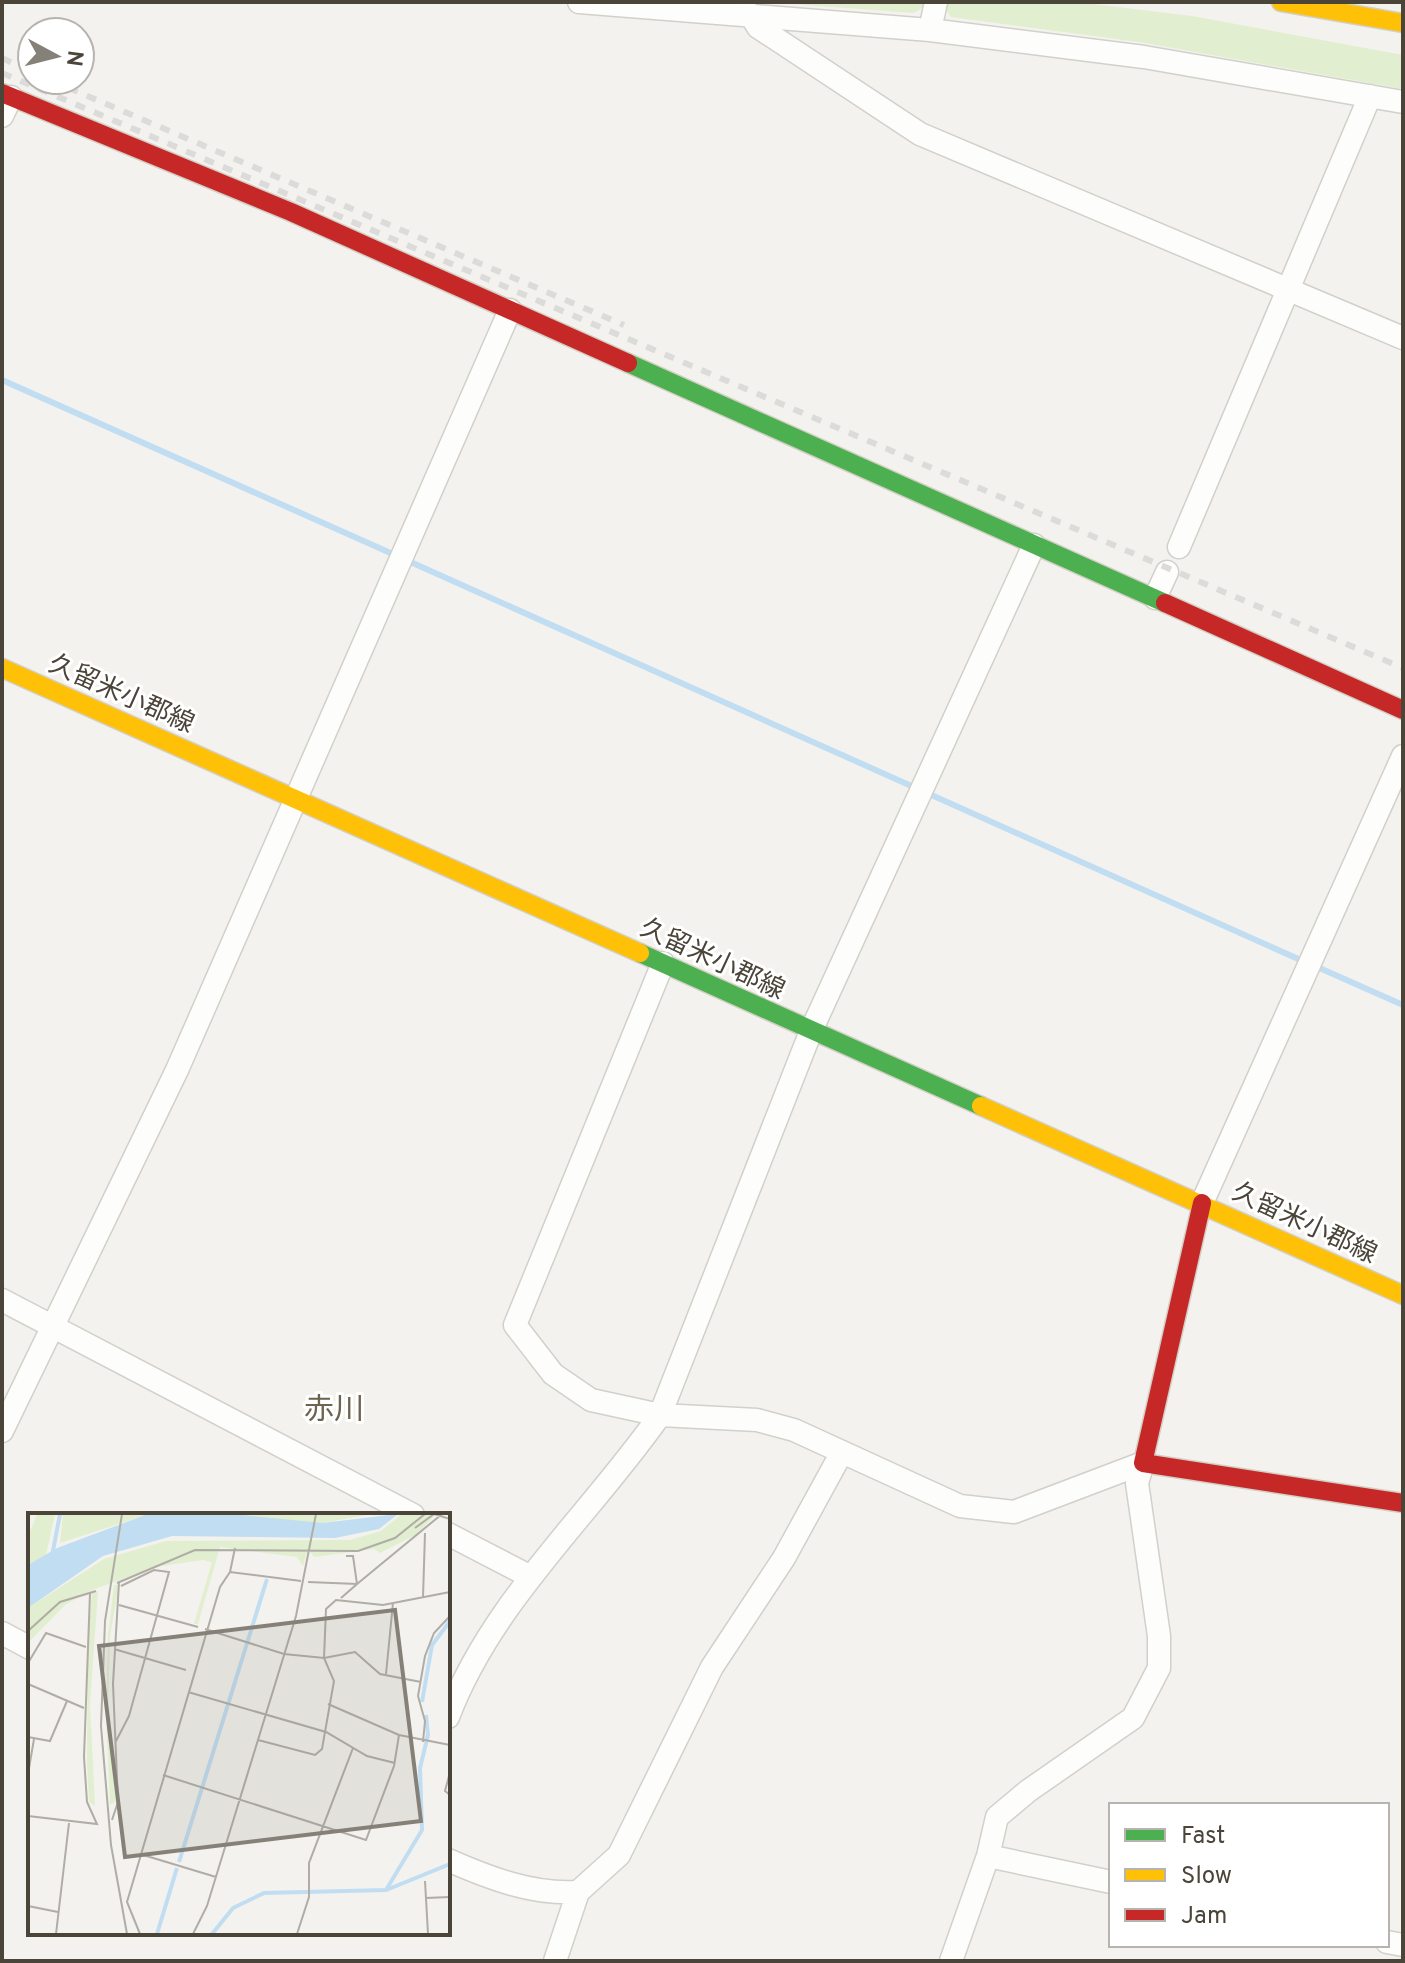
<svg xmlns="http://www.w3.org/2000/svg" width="1405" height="1963" viewBox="0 0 1405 1963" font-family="Overpass,'Noto Sans JP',sans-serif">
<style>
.green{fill:#e1eecf}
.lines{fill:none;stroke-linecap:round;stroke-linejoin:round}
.stream{stroke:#c0ddf1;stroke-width:6}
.street-casing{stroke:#d2d0cb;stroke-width:25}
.fast-casing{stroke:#d3cfc5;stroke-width:21}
.slow-casing{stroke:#d3cfc5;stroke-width:21}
.jam-casing{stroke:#d3cfc5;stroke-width:21}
.street{stroke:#fdfdfc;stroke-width:22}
.fast{stroke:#4caf50;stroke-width:18}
.slow{stroke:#ffc107;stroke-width:18}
.jam{stroke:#c62828;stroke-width:18}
.rail{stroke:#dbdbda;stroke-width:6;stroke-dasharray:10 10;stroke-linecap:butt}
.labels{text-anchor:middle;stroke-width:6;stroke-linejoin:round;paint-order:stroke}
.street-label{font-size:26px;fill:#4b4439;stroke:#fff}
.quarter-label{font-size:30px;fill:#6e6250;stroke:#fff}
.inset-river{fill:none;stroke:#c0ddf1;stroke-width:4}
.inset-road{fill:none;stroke:#b0aca6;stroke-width:2}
.view{fill:#868178;fill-opacity:0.15;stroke:#868178;stroke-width:4}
.inset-edge{fill:none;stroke:#4b4439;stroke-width:4}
</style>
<rect width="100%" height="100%" fill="#f4f2ee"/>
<!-- green -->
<path class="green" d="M766 2H931L914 13Z
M941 2H1076L1192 16 1403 55V89L1139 42 951 17Z"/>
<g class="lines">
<!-- stream -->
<path class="stream" d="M2 380 395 555
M406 560 1305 962
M1315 966 1403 1005"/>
<defs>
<path id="street" d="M579 2 930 30 1144 57 1403 102
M750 14 758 27 920 134 1403 338
M930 30 936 2
M2 116 11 97
M1179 547 1370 96
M1155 598 1167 572
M663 963 515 1325 553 1374 591 1400 660 1415 757 1420 794 1430 960 1506 1014 1512 1143 1463
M1202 1203 1403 756
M2 1300 413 1515
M2 1431 177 1070 510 310
M448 1534 531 1577
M2 1633 30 1648
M448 1717C492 1601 590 1515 660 1415L811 1031 1034 545
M988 1856 1111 1882
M448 1860C489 1878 533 1895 578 1892
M1387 1942 1403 1945
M555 1961 578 1892 619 1855 712 1667 784 1558 842 1452
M951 1961 988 1856 997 1817 1028 1791 1133 1718 1159 1668V1636L1137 1483 1143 1463"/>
<path id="fast" d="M628 363 1165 603
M640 953 981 1106"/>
<path id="slow" d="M1281 2 1403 23
M2 668 640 953
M981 1106 1403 1295"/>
<path id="jam" d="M2 93 291 212 628 363
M1165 603 1403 710
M1202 1203 1143 1463 1403 1503"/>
</defs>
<!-- street casing -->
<use href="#street" class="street-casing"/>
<!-- fast casing -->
<use href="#fast" class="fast-casing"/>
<!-- slow casing -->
<use href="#slow" class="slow-casing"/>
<!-- jam casing -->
<use href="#jam" class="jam-casing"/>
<!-- street -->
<use href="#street" class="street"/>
<!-- fast -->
<use href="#fast" class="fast"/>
<!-- slow -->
<use href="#slow" class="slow"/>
<!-- jam -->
<use href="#jam" class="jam"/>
<!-- rail -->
<path class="rail" d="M2 58 32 72
M2 73 1403 668
M50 80 624 325"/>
</g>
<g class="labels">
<!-- street labels -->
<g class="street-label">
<text transform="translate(122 693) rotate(24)" y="9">久留米小郡線</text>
<text transform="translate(713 958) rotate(25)" y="9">久留米小郡線</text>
<text transform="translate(1305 1222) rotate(25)" y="9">久留米小郡線</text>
</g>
<!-- quarter labels -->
<g class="quarter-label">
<text x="334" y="1419">赤川</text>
</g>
</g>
<!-- overview -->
<g transform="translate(28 1513)">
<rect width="422" height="422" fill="#f4f2ee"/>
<path d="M9 1H27L18 42 0 52V24ZM35 1 81 2H118L32 30ZM129 1H345L294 10ZM374 1H408L389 21 352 40 346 36 286 44 280 36 275 53 269 44 192 34 170 111H166L184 49 175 47 127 54 64 77 37 92 0 130V95L76 46 138 28 322 27 353 18ZM86 72H91L82 123 80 203 88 288 82 292 78 201 80 122ZM70 78 62 191 67 293 61 289 59 250 60 125 64 80Z" fill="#e1eecf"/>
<path d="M120 1H204L294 10 370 1 351 16 307 25 144 23 75 43 0 95V52L29 35Z" fill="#c0ddf1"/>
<path class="inset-river" d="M24 43 32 1M394 189 404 132 422 108M151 349 239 66M358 377 394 317 392 255 400 222 398 202M129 421 149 355M184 421 205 395 236 380 358 377 422 351"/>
<path class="inset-road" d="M94 1 77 108 73 213 83 332 99 421M387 15 406 1 422 6M202 59 207 35M280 69 329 71 414 1M89 70 167 37 330 38 367 25 397 1M395 84 397 20M313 85 329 71 325 43H318M91 92 170 114M177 116 256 141 296 145 298 96 308 87 355 92 422 79M0 118 32 89 68 78M86 136 158 157M0 150 18 120 58 134M358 161 365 90M0 171 56 195M160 179 298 219 339 243 367 250M300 191 371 222 422 232M0 224 22 228 39 188M230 227 287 242 294 236 306 168 296 145 327 139 352 161 393 169M395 229 397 208 390 183 397 143 406 120 422 103M87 230 101 203 141 59 126 57 93 73M422 259 417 278 422 282M0 261 6 226M135 262 338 327 366 253 371 222M0 303 69 311 59 289 56 244 62 80M84 307 90 289 85 171 91 69M112 341 188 364M397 368 400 421M398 385 422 384M0 393 30 399M28 421 41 310M112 421 99 389 192 74 202 59 273 68M165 421 179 393 268 103 288 1M269 421 281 384V350L325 235"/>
<path class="view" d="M367 97 393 308 97 344 71 133Z"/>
<rect width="422" height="422" class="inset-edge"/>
</g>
<!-- border -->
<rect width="1405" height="1963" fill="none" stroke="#4b4439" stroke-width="8"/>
<!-- legend -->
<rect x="1109" y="1803" width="280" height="144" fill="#ffffff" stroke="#b7b4b0" stroke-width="2"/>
<rect x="1125" y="1829" width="40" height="12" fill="#4caf50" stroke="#b7b4b0" stroke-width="2"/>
<text x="1181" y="1843" font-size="24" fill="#4b4439">Fast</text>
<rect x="1125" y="1869" width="40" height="12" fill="#ffc107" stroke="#b7b4b0" stroke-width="2"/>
<text x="1181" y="1883" font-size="24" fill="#4b4439">Slow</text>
<rect x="1125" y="1909" width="40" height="12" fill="#c62828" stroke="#b7b4b0" stroke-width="2"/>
<text x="1181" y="1923" font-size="24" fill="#4b4439">Jam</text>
<!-- north arrow -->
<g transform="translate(56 56) rotate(97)"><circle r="38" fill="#ffffff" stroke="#b7b4b0" stroke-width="2"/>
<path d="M0-6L14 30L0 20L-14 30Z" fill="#868178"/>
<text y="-12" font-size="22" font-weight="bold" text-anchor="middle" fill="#4b4439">N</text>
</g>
</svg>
